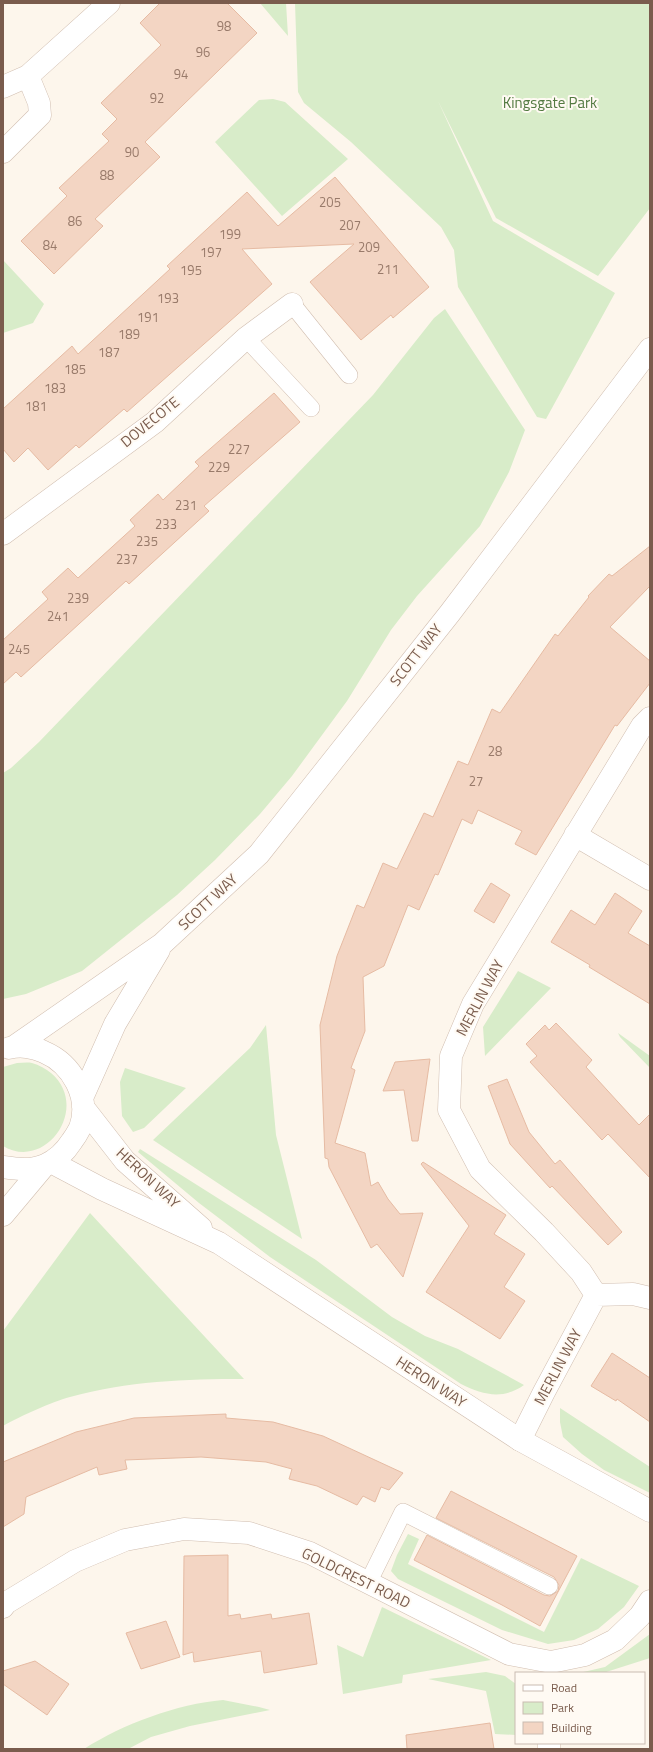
<svg xmlns="http://www.w3.org/2000/svg" width="653" height="1752" viewBox="0 0 653 1752" font-family="'Titillium Web',sans-serif">
<style>
.green{fill:#d8ecc9}
.building{fill:#f3d5c3;stroke:#e6bba3}
.lines{fill:none;stroke-linecap:round;stroke-linejoin:round}
.service-casing{stroke:#d1beb0;stroke-width:18}
.minor-casing{stroke:#d1beb0;stroke-width:23}
.tertiary-casing{stroke:#d1beb0;stroke-width:23}
.service{stroke:#fff;stroke-width:17}
.minor{stroke:#fff;stroke-width:22}
.tertiary{stroke:#fff;stroke-width:22}
.labels{text-anchor:middle;stroke-width:4;stroke-linejoin:round;paint-order:stroke}
.number-label{font-size:13px;fill:#987a6a}
.park-label{font-size:15px;fill:#537a41;stroke:#fffaf3}
.street-label{font-size:15px;fill:#7a5c4d;stroke:#fffaf3}
</style>
<rect width="100%" height="100%" fill="#fdf6ec"/>
<!-- green -->
<path class="green" d="M260 3H286L288 36Z
M295 3H650V208L598 276 496 218 438 101 493 221 615 293 546 419 537 417 458 287 454 250 441 227 351 142 304 103 298 92Z
M273 99 285 102 348 159 282 216 215 142 259 100Z
M3 260 44 304 33 323 3 333Z
M445 309 525 430 509 472 480 526 417 596 391 630 347 701 292 776 260 814 215 860 177 895 82 971 26 994 3 999V773L11 768 39 742 373 395 434 318Z
M518 971 551 988 485 1056 483 1027Z
M266 1025 276 1135 302 1239 153 1140 250 1048Z
M618 1033 650 1056V1068L620 1037Z
M17 1063C22 1063 27 1062 32 1063 39 1065 46 1069 51 1073 91 1107 46 1172 3 1146V1067Z
M125 1068 186 1088 144 1128 133 1132 122 1116 120 1082Z
M140 1149 316 1260 392 1317 425 1336 458 1349 524 1385C503 1400 483 1395 461 1384L270 1257 199 1203 138 1152Z
M90 1213 244 1379C186 1379 127 1381 70 1397 51 1402 21 1416 3 1426V1331Z
M560 1408 650 1467V1493L604 1470 582 1454 563 1437 560 1422Z
M408 1534 419 1539 408 1564 544 1632 581 1558 639 1586 624 1607 598 1629 574 1640 548 1644 502 1630 398 1579 391 1571 397 1555Z
M382 1607 491 1660 403 1675 402 1683 343 1694 337 1645 363 1657Z
M650 1634V1658L603 1673H579L605 1667Z
M486 1672 505 1676 516 1684V1735L495 1734 486 1691 428 1679Z
M223 1700 259 1707 270 1710 190 1726 151 1737 128 1749H84C123 1724 177 1704 223 1700Z"/>
<!-- building -->
<path class="building" d="M160 3H227L257 33 145 142 160 157 95 219 103 226 54 274 21 241 67 196 59 188 109 141 102 134 117 119 101 103 161 45 140 23Z
M335 177 429 287 393 318 391 315 361 340 310 282 354 244 242 249 272 284 127 412 124 409 79 448 76 445 48 470 28 448 14 462 3 449V409L72 346 78 354 170 269 167 266 247 192 278 226Z
M274 393 300 422 204 506 209 511 129 584 126 581 21 677 16 672 3 684V640L48 599 42 592 68 568 78 578 135 526 130 520 158 494 163 500 199 466 195 462Z
M650 546V586L610 627 650 661V683L617 726 615 725 536 855 515 844 522 831 478 810 472 824 462 819 438 875 435 874 419 910 408 905 384 966 363 977 365 1031 351 1068 355 1070 335 1143 365 1153 371 1186 378 1182 388 1199 400 1214 423 1213 403 1277 377 1244 371 1248 329 1167 328 1159 325 1158 320 1025 337 956 357 905 364 908 383 863 397 869 424 813 433 817 458 761 468 765 492 709 500 713 555 634 558 636 589 597 588 596 609 574 612 576Z
M491 883 510 895 494 923 474 911Z
M615 893 642 911 628 933 650 946V1004L589 967 590 965 551 942 571 910 595 925Z
M556 1023 592 1060 586 1067 639 1125 650 1114V1178L608 1134 602 1140 530 1062 537 1056 526 1044 545 1025 549 1030Z
M430 1059 418 1141H412L404 1090 383 1091 395 1062Z
M507 1079 529 1132 555 1164 560 1160 622 1232 608 1245 552 1186 550 1188 510 1144 488 1086Z
M423 1162 506 1215 494 1234 525 1254 504 1287 525 1301 500 1339 426 1292 469 1226 421 1164Z
M612 1353 650 1378V1422L617 1399 616 1401 591 1386Z
M226 1414V1418L273 1422 323 1436 403 1473 389 1490 381 1487 375 1502 363 1496 357 1505 317 1486 289 1479 292 1469 266 1462 201 1457 125 1460 127 1469 99 1475 97 1467 26 1497 24 1514 3 1527V1462L76 1432 134 1418Z
M451 1491 577 1556 540 1626 502 1605 414 1560 427 1535 544 1595 550 1596 558 1591 559 1585 554 1577 436 1518Z
M228 1555V1616L240 1614 241 1619 271 1614 272 1619 309 1613 317 1664 264 1673 261 1651 194 1662 193 1652 183 1655 184 1556Z
M166 1621 180 1657 141 1669 126 1633Z
M35 1661 69 1684 47 1715 3 1684V1671Z
M490 1723 494 1749H407L406 1735Z"/>
<g class="lines">
<defs>
<path id="service" d="M292 304 349 375
M246 338 311 408
M368 1583 403 1512 549 1586"/>
<path id="minor" d="M3 87 28 76 109 3
M3 152 40 115 39 103 28 76
M3 534 155 422 246 338 292 304
M575 835 650 879
M3 1215 44 1166
M596 1295 633 1294 650 1298
M520 1440 544 1392 596 1295 581 1272 544 1232 480 1169 449 1110 451 1056 473 1004 642 726 650 718
M3 1607 6 1603 75 1561 125 1540 184 1529 249 1533 310 1553 509 1654 551 1662 585 1655 615 1640 640 1616 650 1601
M549 1749V1743"/>
<path id="tertiary" d="M15 1046 162 944 259 854 450 613 650 349
M82 1098 115 1024 159 950
M83 1107 125 1161 201 1228
M51 1162 102 1189 219 1243 520 1440 650 1511
M3 1167C17 1169 31 1171 45 1165 57 1160 65 1152 72 1141 75 1137 78 1132 80 1128 91 1097 72 1064 44 1052 34 1047 20 1045 9 1048"/>
</defs>
<!-- service casing -->
<use href="#service" class="service-casing"/>
<!-- minor casing -->
<use href="#minor" class="minor-casing"/>
<!-- tertiary casing -->
<use href="#tertiary" class="tertiary-casing"/>
<!-- service -->
<use href="#service" class="service"/>
<!-- minor -->
<use href="#minor" class="minor"/>
<!-- tertiary -->
<use href="#tertiary" class="tertiary"/>
</g>
<g class="labels">
<!-- number labels -->
<g class="number-label">
<text x="224" y="31">98</text>
<text x="203" y="57">96</text>
<text x="181" y="79">94</text>
<text x="157" y="103">92</text>
<text x="132" y="157">90</text>
<text x="107" y="180">88</text>
<text x="330" y="207">205</text>
<text x="75" y="226">86</text>
<text x="350" y="230">207</text>
<text x="230" y="239">199</text>
<text x="50" y="250">84</text>
<text x="369" y="252">209</text>
<text x="211" y="257">197</text>
<text x="388" y="274">211</text>
<text x="191" y="275">195</text>
<text x="168" y="303">193</text>
<text x="148" y="322">191</text>
<text x="129" y="339">189</text>
<text x="109" y="357">187</text>
<text x="75" y="374">185</text>
<text x="55" y="393">183</text>
<text x="36" y="411">181</text>
<text x="239" y="454">227</text>
<text x="219" y="472">229</text>
<text x="186" y="510">231</text>
<text x="166" y="529">233</text>
<text x="147" y="546">235</text>
<text x="127" y="564">237</text>
<text x="78" y="603">239</text>
<text x="58" y="621">241</text>
<text x="19" y="654">245</text>
<text x="495" y="756">28</text>
<text x="476" y="786">27</text>
</g>
<!-- park labels -->
<g class="park-label">
<text x="550" y="108">Kingsgate Park</text>
</g>
<!-- street labels -->
<g class="street-label">
<text transform="translate(150 422) rotate(-39)" y="5">DOVECOTE</text>
<text transform="translate(416 655) rotate(-52)" y="5">SCOTT WAY</text>
<text transform="translate(208 902) rotate(-43)" y="5">SCOTT WAY</text>
<text transform="translate(480 998) rotate(-62)" y="5">MERLIN WAY</text>
<text transform="translate(148 1178) rotate(43)" y="5">HERON WAY</text>
<text transform="translate(558 1367) rotate(-62)" y="5">MERLIN WAY</text>
<text transform="translate(431 1382) rotate(33)" y="5">HERON WAY</text>
<text transform="translate(356 1578) rotate(26)" y="5">GOLDCREST ROAD</text>
</g>
</g>
<!-- border -->
<rect width="653" height="1752" fill="none" stroke="#7a5c4d" stroke-width="8"/>
<!-- legend -->
<rect x="515" y="1672" width="130" height="72" fill="#fffaf3" stroke="#cabbb1"/>
<rect x="523" y="1685" width="20" height="6" fill="#ffffff" stroke="#cabbb1"/>
<text x="551" y="1692" font-size="12" fill="#7a5c4d">Road</text>
<rect x="523" y="1702" width="20" height="12" fill="#d8ecc9" stroke="#cabbb1"/>
<text x="551" y="1712" font-size="12" fill="#7a5c4d">Park</text>
<rect x="523" y="1722" width="20" height="12" fill="#f3d5c3" stroke="#cabbb1"/>
<text x="551" y="1732" font-size="12" fill="#7a5c4d">Building</text>
</svg>
